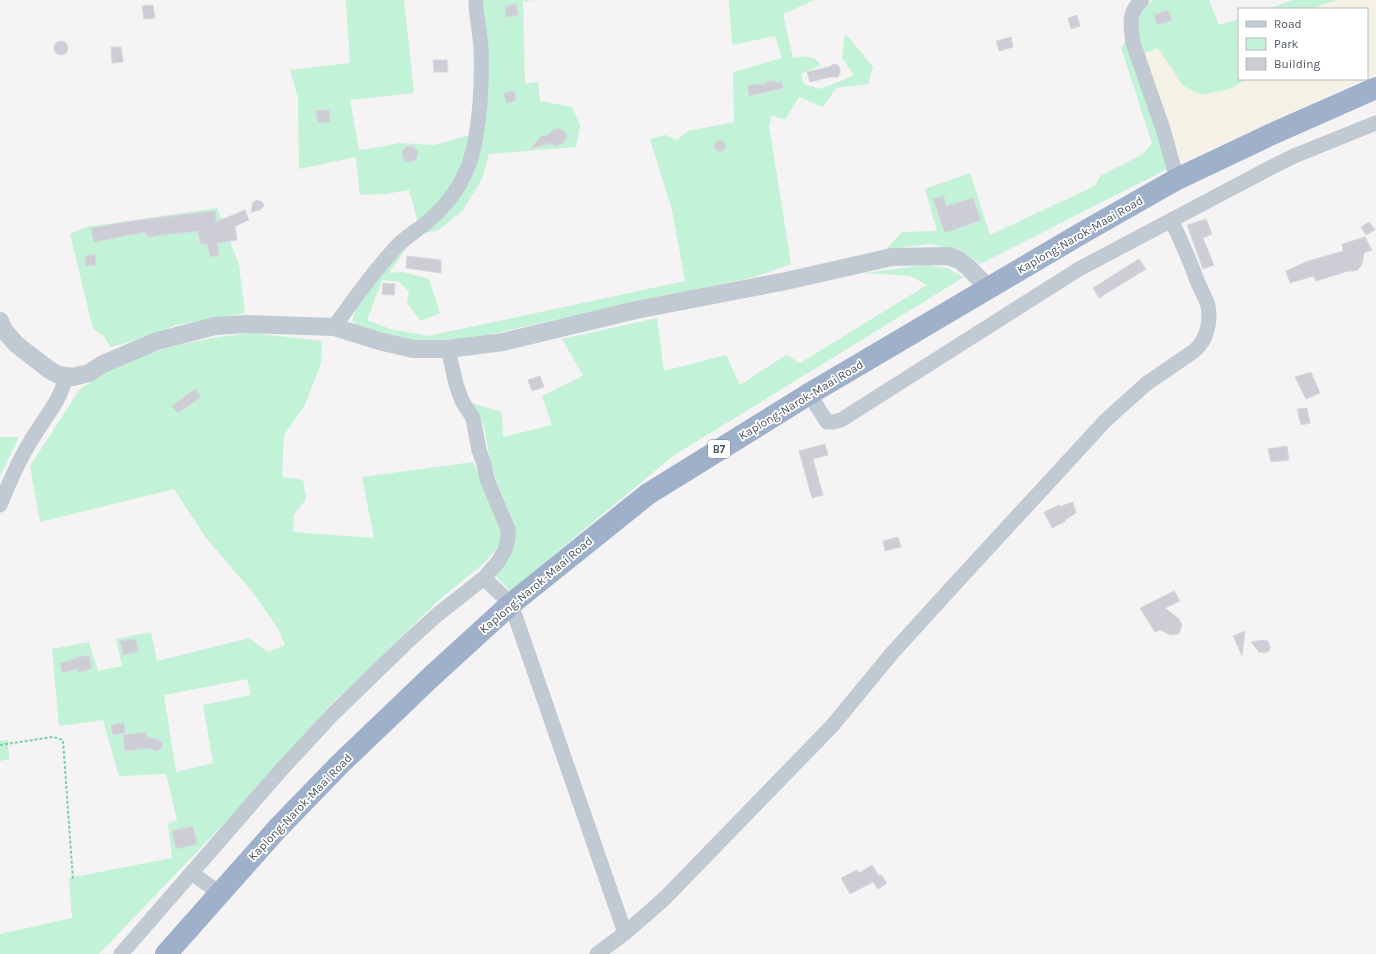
<svg xmlns="http://www.w3.org/2000/svg" width="1376" height="954" viewBox="0 0 1376 954" font-family="Karla,sans-serif">
<style>
.green{fill:#c2f2d8;fill-rule:evenodd}
.sand{fill:#f5f1e5}
.building{fill:#cdced5;stroke:#d7d8de}
.lines{fill:none;stroke-linecap:round;stroke-linejoin:round}
.path{stroke:#78d1ac;stroke-width:2;stroke-dasharray:3 2;stroke-linecap:butt}
.minor{stroke:#c1c9d2;stroke-width:15}
.tertiary{stroke:#c1c9d2;stroke-width:18}
.trunk{stroke:#9eb0ca;stroke-width:22}
.labels{text-anchor:middle;stroke-width:3.5;stroke-linejoin:round;paint-order:stroke}
.shield{fill:#fff;stroke:#808790;stroke-width:1}
.shield-label{font-size:11px;font-weight:bold;fill:#4a5461}
.street-label{font-size:12px;fill:#4a5461;stroke:#fff}
</style>
<rect width="100%" height="100%" fill="#f5f3f3"/>
<!-- green -->
<path class="green" d="M351 0H404L414 93 350 100 359 150 380 147 399 143 435 145 472 134 458 180 437 205 418 222 409 190 385 194 360 195 356 157 299 169 298 98 290 70 350 63 346 1Z
M484 0H536L523 1 525 84 538 82 540 101 572 107 580 125 576 147 489 154 482 179 463 210 439 230 424 233 453 206 467 185 487 95Z
M729 0H814L783 14 793 58C806 56 812 54 821 65L801 74 804 84 821 89 854 75 842 58 845 33 873 67 868 84 836 88 823 107 799 97 785 120 772 115 769 125 791 264 754 277 445 344 393 341 363 330 352 321 358 303 388 262 411 241 389 273 403 272 429 279 440 313 421 321 407 303 409 291 399 282 382 280 367 320 390 329 428 336 685 281 672 210 650 139 665 135 677 140 688 131 734 122 733 72 782 58 775 36 732 45Z
M1154 0H1209L1219 25 1239 19V79H1247L1230 89 1201 95 1183 86 1158 48 1143 54C1136 29 1128 17 1154 0Z
M1293 0H1337L1311 9H1267Z
M1128 38 1169 168 980 264 961 250 929 244 887 249 902 232 937 231 925 189 970 173 990 235 1095 186 1100 176 1143 154 1152 143 1121 48Z
M217 208 239 265 245 313 176 325 137 340 110 347 104 336 93 329 70 234 86 227Z
M926 265 947 268 964 277 673 456 510 591 495 575 515 526 491 467 484 426 471 403 502 412 503 437 552 425 542 396 583 376 562 339 657 318 664 371 726 355 740 385 786 355 800 363 927 285 910 276 865 273Z
M251 333 322 341 321 363 305 405 284 435 282 477 303 480 306 499 294 515 293 532 374 538 362 477 473 462 503 529 499 546 484 563 439 600 348 689 335 700 235 812 99 954H0V934L72 918 69 878 172 858 168 824 177 820 166 774 119 776 103 720 59 726 52 649 89 642 98 671 122 666 116 639 151 632 157 661 249 638 268 652 285 645 277 627 251 590 206 538 174 489 40 522 30 466 80 389 112 369 143 355 174 346 212 338ZM247 679 251 695 203 705 213 763 176 772 164 695Z
M0 437H19L0 476Z
M8 740 9 759 0 761V741Z"/>
<!-- sand -->
<path class="sand" d="M1337 0H1376V73L1367 77V9H1311Z
M1158 48 1183 86 1201 95 1230 89 1247 79H1363L1182 162 1143 54Z"/>
<!-- building -->
<path class="building" d="M516 4 518 15 506 17 505 6Z
M153 5 155 18 144 19 142 6Z
M1168 10 1172 20 1157 25 1154 15Z
M1077 15 1080 26 1071 29 1068 18Z
M1011 37 1013 47 999 51 996 41Z
M54 48a7 7 0 1 1 14 0a7 7 0 1 1-14 0Z
M111 47H121L123 62 112 63Z
M433 60H447L448 72H434Z
M834 64 838 65 840 69V73L838 77H830L810 82 807 72 829 67Z
M775 80 776 83 782 82 783 88 749 96 748 85 766 84V82Z
M514 91 516 101 506 103 504 93Z
M329 110 330 122 318 123 316 111Z
M554 129H560L566 132 567 137 564 143 556 146 550 143 530 149 541 136 548 135Z
M714.5 146a5.5 5.5 0 1 1 11 0a5.5 5.5 0 1 1-11 0Z
M402 154a8 8 0 1 1 16 0a8 8 0 1 1-16 0Z
M944 196 946 206 973 198 981 220 945 233 933 199Z
M257 200 262 202 264 205 262 208 260 210 251 212 253 202Z
M245 210 249 220 235 226 237 240 217 243 219 255 210 257 207 244H200L198 231 147 237 146 232 94 242 91 228 139 220 215 211 216 222Z
M1206 219 1212 234 1203 238 1214 265 1203 269 1187 225Z
M1369 222 1375 230 1366 235 1361 227Z
M1365 237 1372 250 1364 253 1362 264 1358 270 1354 271H1348L1316 281 1314 276 1290 283 1286 271 1308 261 1343 251 1342 244Z
M95 254 96 265 86 266 85 256Z
M407 256 441 260V273L406 268Z
M1139 259 1146 269 1099 298 1093 288Z
M383 283 395 284 394 295 382 294Z
M1311 372 1320 393 1306 399 1295 377Z
M540 376 544 387 532 391 528 380Z
M195 389 201 397 178 413 172 406Z
M1307 408 1310 423 1301 425 1297 409Z
M825 444 828 455 813 459 823 495 812 498 799 451Z
M1287 446 1289 460 1271 462 1268 449Z
M1073 502 1076 513 1065 520 1066 521 1052 528 1044 512 1059 505 1061 506Z
M898 537 901 547 885 551 883 541Z
M1174 591 1180 601 1165 608 1179 619 1182 625 1180 631 1178 634 1171 635 1160 630 1155 632 1140 608Z
M1245 631 1242 656 1233 636Z
M136 639 138 652 123 655 120 641Z
M1263 640 1268 641 1270 647 1269 651 1265 653 1259 652 1251 642Z
M89 655 92 669 78 672 77 669 62 673 60 663 75 659V658Z
M124 723 125 733 113 735 111 725Z
M146 732 147 738 157 739 161 741 163 745 161 749 156 751 148 748 125 751 123 735Z
M193 826 197 844 176 849 172 831Z
M872 865 879 876 881 875 887 883 878 889 873 882 850 894 841 878 857 870 859 873Z"/>
<g class="lines">
<!-- path -->
<path class="path" d="M0 745 53 737 63 740 73 880"/>
<!-- minor -->
<path class="minor" d="M1142 0C1127 14 1131 24 1133 43L1163 129 1177 179
M334 327C354 299 374 271 397 246 406 237 416 231 426 223 453 201 471 171 476 136 481 107 482 77 481 48 480 32 476 17 476 0
M809 394 827 422H833L841 420 1079 269 1268 169 1294 156 1376 123
M0 505C9 484 17 463 29 444 42 421 60 402 66 377
M484 578 511 604 625 933
M192 873 219 893
M121 954 281 770 334 713 405 644 437 615 484 578 498 562 505 550 508 538V529L487 479 484 464 479 450 473 418 462 401 456 384 448 349
M597 954 625 933 664 899 832 726 893 652 954 585 1106 420 1146 384 1194 351C1207 340 1211 322 1208 306 1206 298 1201 290 1198 283 1190 261 1181 240 1171 220"/>
<!-- tertiary -->
<path class="tertiary" d="M0 321 4 330 16 344 30 355 51 371 59 375 73 377 89 373 103 364 157 341 215 326 246 324 334 327 379 341 413 349H448L503 342 636 310 786 281 892 257 948 256 959 260 968 267 988 288"/>
<!-- trunk -->
<path class="trunk" d="M166 954 278 828 339 765 432 676 511 604 648 494 809 394 1082 233 1177 179 1272 134 1376 88"/>
</g>
<g class="labels">
<!-- shield labels -->
<rect class="shield" x="708" y="440" width="22" height="18" rx="3"/>
<g class="shield-label">
<text x="719" y="453">B7</text>
</g>
<!-- street labels -->
<g class="street-label">
<text transform="translate(1080 235) rotate(-30)" y="4">Kaplong-Narok-Maai Road</text>
<text transform="translate(801 400) rotate(-31)" y="4">Kaplong-Narok-Maai Road</text>
<text transform="translate(536 585) rotate(-40)" y="4">Kaplong-Narok-Maai Road</text>
<text transform="translate(300 807) rotate(-46)" y="4">Kaplong-Narok-Maai Road</text>
</g>
</g>
<!-- legend -->
<rect x="1238" y="8" width="130" height="72" fill="#ffffff" stroke="#b7bbc0"/>
<rect x="1246" y="21" width="20" height="6" fill="#c1c9d2" stroke="#b7bbc0"/>
<text x="1274" y="28" font-size="12" fill="#4a5461">Road</text>
<rect x="1246" y="38" width="20" height="12" fill="#c2f2d8" stroke="#b7bbc0"/>
<text x="1274" y="48" font-size="12" fill="#4a5461">Park</text>
<rect x="1246" y="58" width="20" height="12" fill="#cdced5" stroke="#b7bbc0"/>
<text x="1274" y="68" font-size="12" fill="#4a5461">Building</text>
</svg>
